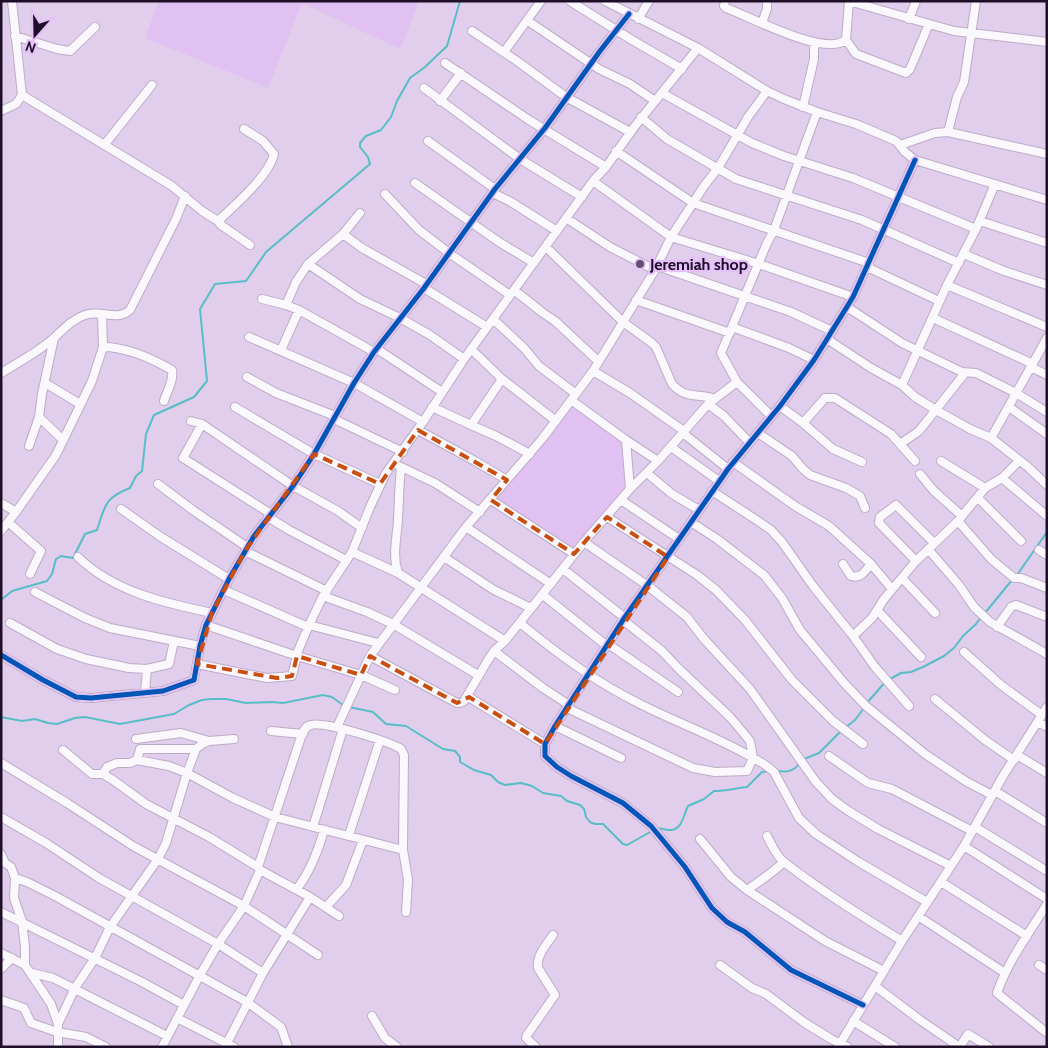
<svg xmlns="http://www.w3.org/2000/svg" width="1048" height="1048" viewBox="0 0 1048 1048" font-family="Cabin,sans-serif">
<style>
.built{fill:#e0c1f1}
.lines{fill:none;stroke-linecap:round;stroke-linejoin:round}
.stream{stroke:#58bec6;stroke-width:2}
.minor-casing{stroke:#bdacc6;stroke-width:10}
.minor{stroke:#faf8fc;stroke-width:8}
.cycleway-casing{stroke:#e5c0f9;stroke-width:8}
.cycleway{stroke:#0057b8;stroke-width:5}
.marked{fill:none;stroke:#ca4e10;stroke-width:4;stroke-dasharray:10 6;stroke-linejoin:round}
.poi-dot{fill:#63516d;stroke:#e5c0f9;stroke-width:2}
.labels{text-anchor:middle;stroke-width:4.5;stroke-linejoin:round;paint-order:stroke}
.poi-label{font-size:16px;font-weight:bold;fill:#1f0e28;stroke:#e5c0f9;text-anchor:start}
</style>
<rect width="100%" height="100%" fill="#e1cdec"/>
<!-- built -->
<path class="built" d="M159 1H419L400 49 302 3 268 88 145 38Z
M572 405 622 439 627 484 573 549 496 498Z"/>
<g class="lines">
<!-- stream -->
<path class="stream" d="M1017 575 1047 532
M1 600 12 591 47 581 52 574 56 559 61 556 73 558 85 534 97 530C105 506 104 498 130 488L136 476 142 471 146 434 154 415 194 397 207 381 200 309 215 284 246 281 266 252 370 164 368 157 360 147V143L366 136 381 130 391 117 397 101 410 78 425 67 447 46 460 1
M985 613 1012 580
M890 679 901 673 911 672 923 667 944 656 954 648 963 636 976 624 982 616
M866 704 886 681
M349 707 373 712 386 724 406 726 443 749 455 751 460 757V762L474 770 491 775 498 782 505 785 521 783 532 786 543 793 561 796 567 801 580 805 584 809 586 817 590 822 595 824H603L623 844 627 845 652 831
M1 717 22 721 35 719 48 723 57 724 75 718 85 717 120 724 174 714 189 705 202 700 211 699H226L246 703 272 702 283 703 323 695 332 697 343 705
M845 728 855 720 864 708
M804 759 819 753 841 731
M777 771C786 772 793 772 799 764
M656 828C660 828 665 830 669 830 682 831 683 816 688 806L704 799 714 791C728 791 734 788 747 787L762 772 769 771"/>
<defs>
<path id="minor" d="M570 1 632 40 682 69
M605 1 698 48 767 91 784 99 817 112 856 124 896 141 905 152 915 160 1047 200
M725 1 724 6 726 8C751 17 824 57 846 40L849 1
M849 1 954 31 1047 42
M638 19 649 1
M909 19 916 1
M528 21 599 69 630 84 655 101
M762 23 767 9V1
M472 31 517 61 566 97 630 132
M15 36 57 49 70 51 95 27
M846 40 856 54 906 73 910 69 929 24
M504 52 541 1
M445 63 529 120 606 167
M424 88 520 159 582 197
M662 93 752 143 784 156 853 178 976 229
M22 95 172 186 202 211 218 221 221 225 250 245
M440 101 461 73
M803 107 814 59V42
M1 111 16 104 22 95 12 1
M641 117 667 139 736 179 862 220 959 263
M948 132 957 97 964 82 976 1
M428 141 495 189
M105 144 152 85
M900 145 935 133 948 132 1047 154
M616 151 693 203 869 263
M593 181 671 237 759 264 853 297
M415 183 499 242 534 263
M493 193 511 202 557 231
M385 194 419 230 449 253 510 295
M566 218 610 247 655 270
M218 221C235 205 269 176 274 154L263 141 244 129
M980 221 1047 243
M343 234 362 248 426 284
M546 247 623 322 652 343 656 347 672 384C688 401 698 392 715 399
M964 254 1004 271 1047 285
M308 264 360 299 400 318 430 335 464 359
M657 266 791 312 832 331
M867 267 939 301
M947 285 1047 327
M424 288 487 327
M514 290 543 313 555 321 598 361
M262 299 286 305 299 310 374 352
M636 300 730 333
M286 305 296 282 308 264 343 234 360 213
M847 307 902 343 962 372 976 373 1016 393 1047 412
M933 318 1033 364
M493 319 524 348 539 366 576 394
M732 327 789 348 814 360
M249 337 354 383 423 422
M827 339 871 368 902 385 915 397 936 410 970 429 991 438 1028 467 1047 485
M103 347C127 347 151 358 172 370 174 381 167 391 164 401
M377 349 442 392
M471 349 502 379 556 421
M281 350 299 310
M1031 367 1047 375
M593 371 630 393 684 431
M1 373C19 362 38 352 54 338 63 330 72 319 85 315 100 309 116 322 130 310L176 219 185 196
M247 377 276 393 335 416
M45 383 80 404
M902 385 947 285 976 229 995 184
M708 404 724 416 749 442
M780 406 803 423 833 449 862 462
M235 407 314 454 380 484
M432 407 471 425 502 379
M1009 407 1047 434
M771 416 737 382 721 353 767 243 774 230 817 112
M39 417 63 440
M334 419 403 452
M191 421 202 424 293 486 338 511 362 528
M803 423 825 398H835L891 434 915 461
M202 424 183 458 271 514
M471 425 496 436 530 454
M418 430 475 461 507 480
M683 433 728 469
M758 433 792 456 803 469 810 475 846 488 860 496 865 508
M991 438 1047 338
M626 440 658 461
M900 444 919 431 965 373
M29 446 39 417 42 394 54 338
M671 447 719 481
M941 461 985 488
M733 462 795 506 829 526 871 564 892 589
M399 466 435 483 480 512
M401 468C399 485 399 502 398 519 397 538 392 555 398 573L505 641
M647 473 672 494 699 510
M920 474 934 491 962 516
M1002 478 1047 516
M158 484 194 511 247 547
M630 489 658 461 708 404 737 382
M712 491 758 521 771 530 782 542 813 586 853 636 875 667 909 706
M978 498 1021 541
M491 500 574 554
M621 500 679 539
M1 503 16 512 8 522 41 551 30 574
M121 509 161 537 229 579
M16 512 56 455 92 381 103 347 102 314
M268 517 289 530 346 560
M607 517 697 575 716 590 745 620 792 680 833 721 863 744
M958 521 991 559 1014 578H1021L1047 588
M691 522 717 539 764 575 782 598 800 630 845 684 866 706 925 754 967 782 992 795
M466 527 551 584
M1 531 8 522
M584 542 648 586 687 617 704 639 750 689 816 782 832 799 847 810 878 829 951 866
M928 549 959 585 974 607 990 622 1047 654
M1039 550 1047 555
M245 551 327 591
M352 552 398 573
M78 557C114 592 165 603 212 613
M444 557 494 590 531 608
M916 561 879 523 880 517 896 505 934 543
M843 564 851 576C861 579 865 571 871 564
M563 569 625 618
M902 578 935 613
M224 590 308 627
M35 592 85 618 110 628 200 646
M543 595 607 646
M323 596 367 612 393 624 478 675
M877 610 921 657
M10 623 57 649 86 659 129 668 147 669 169 664 174 641
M520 623C559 655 597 683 642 705 676 722 712 735 746 754 755 759 766 764 774 772L799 818 816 834 857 861 927 902
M206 625 297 656 361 675 395 690
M309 625 378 643
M997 627 1011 607 1016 605 1047 617
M853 636 872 618 884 599 916 561 958 521 985 488 1002 478 1019 461
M608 644 678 692
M494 651 543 688 569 705
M964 652 1001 685 1042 715
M1 655 43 680 76 697 91 698 163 691 194 680 200 646 206 625 229 579 254 536 293 486 314 454 354 383 374 352 424 288 495 189 545 128 600 51 629 14
M370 656 457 703H460L464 701 488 660 494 651 505 641 584 542 630 489 626 440 571 400
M197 664 267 678 292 676 298 651 309 625 323 596 352 552 370 507 386 473 423 422 464 359 593 181 606 167 635 126 698 48
M145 693 147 669
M467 696 545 744
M935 699 985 740 1014 760
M567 708 693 768 715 772 747 771 753 758 750 741 730 717 678 668 662 651 623 620
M1038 722 1047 727
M555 726 621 758
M337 727 370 656 466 527 542 439 593 371 655 270 671 237 704 186 718 168 748 117 767 91
M271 731 303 734
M136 739 181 733 209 741
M63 750 92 774H103L113 780 146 804 209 837 258 867 260 870 310 897 263 973 225 1047
M1017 755 1047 773
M829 756 868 783 892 789 972 831
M137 760 140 749H196
M1 763 67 803 133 846 244 906 318 955
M103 774 107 767 117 763H130L137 760 169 766 187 773 233 798 275 817 403 850
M995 791 1047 823
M1 817 46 843 99 878 218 944 263 973
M313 827 343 729
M975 827 1047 871
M349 835 380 740
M767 836C772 845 776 856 784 862 821 891 862 916 902 941
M700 839 731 877 747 890 825 941 884 971
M964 846 1047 899
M1 854 5 863 11 867 15 878 14 898 22 921 25 947V965
M258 867 301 737C303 732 305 726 311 725 324 721 388 741 401 749L404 755 403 850 408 880 406 912
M15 878 27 882 55 896 247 1002 281 1027 288 1047
M941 882 1027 936
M297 889C311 870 318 852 324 830
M747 890C760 881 772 873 784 862
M310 897 339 916
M1047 904C1029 933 1008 961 997 993L1047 1033
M326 907 346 885 363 840
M1 912 142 982 184 1005
M918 916 1005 973
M1 953 25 965 51 1004 58 1024V1047
M720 965 752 988 766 994 805 1023 831 1039 848 1047
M1039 965 1047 970
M1 969 12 958
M32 973 53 978 167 1036
M875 986 920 1020 958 1046 961 1045 968 1034 989 1047
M1 1000 24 1008 31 1023 57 1032 86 1037 106 1047
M863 1005 791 970 745 932 727 922 712 908 685 867 651 826 623 803 571 776 557 767 545 756V744L555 726 623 620 728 469 780 406 814 360 853 297 915 160
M372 1016 385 1038 397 1047
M177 1018 234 1047
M853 1021 895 1047
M58 1024 75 988 95 958 110 927 158 859 166 843 187 773 196 749 202 744 209 741 234 739
M162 1047 200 975 218 944 244 906 260 870
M536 1047 526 1038 527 1035 555 995 538 968C536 956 546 945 553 935
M838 1047 902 941 964 846 1003 776 1047 707"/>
</defs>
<!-- minor casing -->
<use href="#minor" class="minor-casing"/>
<!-- minor -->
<use href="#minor" class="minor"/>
<defs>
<path id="cycleway" d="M1 655 43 680 76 697 91 698 163 691 194 680 200 646 206 625 229 579 254 536 293 486 314 454 354 383 374 352 424 288 495 189 545 128 600 51 629 14
M863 1005 791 970 745 932 727 922 712 908 685 867 651 826 623 803 571 776 557 767 545 756V744L555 726 623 620 728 469 780 406 814 360 853 297 915 160"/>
</defs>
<!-- cycleway casing -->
<use href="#cycleway" class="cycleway-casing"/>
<!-- cycleway -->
<use href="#cycleway" class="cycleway"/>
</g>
<!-- marked area -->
<path class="marked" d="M418 430 507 480 491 500 574 554 607 517 668 557 545 744 469 697 457 703 370 656 361 675 297 656 292 676 277 678 197 664 212 613 245 551 314 454 380 484Z"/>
<!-- markers -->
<circle class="poi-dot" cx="640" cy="264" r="5"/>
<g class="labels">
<!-- poi labels -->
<g class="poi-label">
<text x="650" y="270">Jeremiah shop</text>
</g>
</g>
<!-- border -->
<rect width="1048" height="1048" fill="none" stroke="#1f0e28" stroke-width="5"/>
<!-- north arrow -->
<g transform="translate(35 35) rotate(200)" stroke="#e5c0f9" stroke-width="4" paint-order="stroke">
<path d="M0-4L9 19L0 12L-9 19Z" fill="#1f0e28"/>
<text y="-8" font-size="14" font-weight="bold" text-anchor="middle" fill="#1f0e28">N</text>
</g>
</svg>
